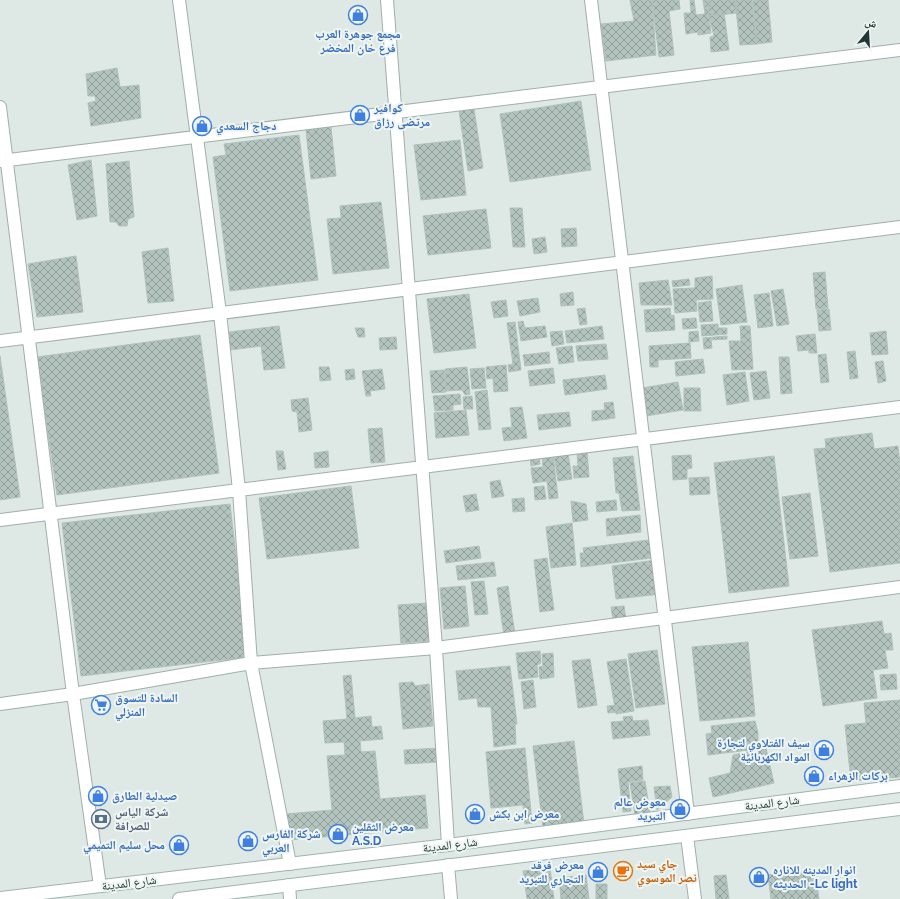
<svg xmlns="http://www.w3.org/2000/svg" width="900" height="899" viewBox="0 0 900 899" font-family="Raleway,'Noto Naskh Arabic',sans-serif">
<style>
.building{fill:url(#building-cross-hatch);stroke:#b1c1bc}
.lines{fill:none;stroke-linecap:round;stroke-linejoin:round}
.street-casing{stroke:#a1afac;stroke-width:14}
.secondary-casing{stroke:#9eb3ae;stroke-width:14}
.street{stroke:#fff;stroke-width:12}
.secondary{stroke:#fff;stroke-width:12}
.labels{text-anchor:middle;stroke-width:4;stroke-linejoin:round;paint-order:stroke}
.shop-label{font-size:12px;font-weight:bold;fill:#366cbe;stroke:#eef5f2;text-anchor:start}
.street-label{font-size:12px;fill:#203733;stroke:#eef5f2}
.service-label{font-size:12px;font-weight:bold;fill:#4e5e75;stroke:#eef5f2;text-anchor:start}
.food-label{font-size:12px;font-weight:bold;fill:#c56008;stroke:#eef5f2;text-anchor:start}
</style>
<defs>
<pattern id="building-cross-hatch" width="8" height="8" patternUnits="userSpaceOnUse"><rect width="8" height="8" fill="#b3c3be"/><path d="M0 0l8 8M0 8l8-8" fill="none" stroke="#919f9b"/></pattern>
</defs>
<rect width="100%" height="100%" fill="#dee8e5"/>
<!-- building -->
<path class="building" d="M630 0H652L656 55 606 61 601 24 634 21Z
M652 0H679L680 9 669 11 674 55 659 57Z
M690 0H694L696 15 705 14 703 0H710L711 8 708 9 711 33 698 35V32L686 34 684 13H691Z
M708 0H735L737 13 709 16Z
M735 0H752L757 44 740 45Z
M753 0H768L772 42 757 44Z
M724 12 729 50 711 52 710 37 714 36 709 16Z
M117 68 120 87 139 85 141 118 91 126 88 103 96 101 95 96H88L86 74Z
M581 101 591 170 510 182 500 114Z
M474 109 483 168 468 171 459 111Z
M331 127 336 176 311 179 306 130Z
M299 135 318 280 230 291 213 157 226 155 224 144Z
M460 140 466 195 421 200 414 145Z
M91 160 97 216 77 220 68 165Z
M129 161 134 217 128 219 127 226H119L116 222H110L106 164Z
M381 202 389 268 333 274 327 219 341 218 340 206Z
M510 208H522L525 247H513Z
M486 209 491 248 428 255 423 216Z
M576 228 577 246 562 247 561 229Z
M545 237 547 252 534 254 532 239Z
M168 248 174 301 148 303 142 252Z
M76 256 83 312 37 317 28 264Z
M825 272 828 308 816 309 813 273Z
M712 276 713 299 696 300 697 311 675 313 673 289 695 288V278Z
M689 279 690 285 673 287 672 281Z
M668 280 672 305H641L639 283Z
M742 285 747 322 721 325 716 289Z
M783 289 789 324 777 326 771 291Z
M573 292 574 305 561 306 560 294Z
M769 293 773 326 758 328 754 295Z
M469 294 476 348 434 353 427 299Z
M538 298 540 312 520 316 517 301Z
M506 300 508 316 494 318 491 302Z
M711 301 713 321 700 322 698 303Z
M585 308 587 324 580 325 577 309Z
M670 308 671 316 674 315 675 330 646 332 644 310Z
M829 309 831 330 819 331 817 310Z
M696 318 697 328 683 329 682 319Z
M523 321 525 328 545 326 547 337 521 341 518 322Z
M515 322 521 370 509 372 508 365 513 364 507 323Z
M718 324V328H727V334L702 336 701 325Z
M279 326 285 368 264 370 261 346 230 350 229 332Z
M602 326 604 339 567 343 565 331Z
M740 326H750L753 369 732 370 729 341H741Z
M355 328H364L365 337H358Z
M562 331 564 344 552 346 550 332Z
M698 331 699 341 689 342V332Z
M886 331 888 354 872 355 870 333Z
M815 334 817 353H809V350L798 351 796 336Z
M200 335 219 473 57 495 37 357Z
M727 336V339L711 340 712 348 704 349 703 338Z
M396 337 397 349 380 350 379 338Z
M690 343 691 358 658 360V367H650L649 346Z
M606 344 608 359 578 361 576 346Z
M572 346 574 362 559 364 556 348Z
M855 351 858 378 850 379 847 352Z
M549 352 550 363 525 366 523 355Z
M826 354 829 382 821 383 818 355Z
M0 356 20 497 0 500Z
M779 357H789L792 393 781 394Z
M703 359 705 373 676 376 675 362Z
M883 361 886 381 878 383 875 362Z
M506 365 508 391 494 392 493 378 487 379 486 367Z
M319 367H329L331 380 320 381Z
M467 367 470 394 465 395 462 390 446 391 445 369Z
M484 368 486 388 472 389 470 369Z
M553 368 555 383 530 386 528 371Z
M354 369 355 379 346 380 345 370Z
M382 369 385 389 370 391 371 396H366L362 371Z
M444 370 446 392 432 393 430 371Z
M766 371 770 398 754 400 750 373Z
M745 372 749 401 727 405 723 375Z
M605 375 607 389 565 395 563 380Z
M678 382 683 410 646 416 642 388Z
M684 388H700L701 411H684Z
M487 390 491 429 479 430 475 392Z
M460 394 461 404 453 405V410L435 411 433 396Z
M472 396 473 409H464L463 397Z
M308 398 312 430 299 432 297 412 292 411 291 400Z
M613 402 615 418 592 421V411L605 410 604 403Z
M522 407 527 438 504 441 502 428 512 427 510 408Z
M466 410 469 435 436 438 434 413Z
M569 412 571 426 539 430 537 415Z
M382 428 385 462 371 463 368 429Z
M872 433 874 449 898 446 900 464V563L830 572 814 449 826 448 825 439Z
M276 451H283L286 469 278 470Z
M328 451 329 467 315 468 314 453Z
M587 451 589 477 574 478 573 466H578L577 453Z
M568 453 572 479 558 481 554 455Z
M553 454 558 498 549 499 547 481 533 483 531 468 543 467 542 455Z
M539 455 540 464 531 466 530 457Z
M691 455 692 468 687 469V479L673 480 672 456Z
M633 456 640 510 622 511 619 493H616L613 458Z
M774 456 789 586 729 593 714 463Z
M709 477 710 494 690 495 689 478Z
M500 480 504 496 492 498 490 482Z
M351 486 359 548 267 559 259 498Z
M544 486 546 499 535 500 534 487Z
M810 493 818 556 790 559 782 497Z
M476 494 479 510 466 512 463 496Z
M524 498 525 511 513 512 512 499Z
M616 500 617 510 597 512 596 502Z
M571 501 586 504 588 520 573 522Z
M230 504 248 657 81 676 62 523Z
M640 515 641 532 607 536 606 519Z
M572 523 576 565 551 568 546 527Z
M649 540 651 558 581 567 580 553H584L583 548Z
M479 546 481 558 446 563 444 551Z
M547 558 554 610 540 612 534 560Z
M656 560 661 594 616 599 612 566Z
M494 562 496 576 458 580 456 566Z
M484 581 488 614 475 615 471 582Z
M465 586 469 626 444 629 440 588Z
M508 586 515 635 504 636 497 588Z
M427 603 431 641 401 643 398 605Z
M624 606 626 619 613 620 611 607Z
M882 621 884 634 891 633 893 650H885L888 668 873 670 877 698 823 706 812 630Z
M748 642 755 716 700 721 692 647Z
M657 650 665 704 636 708 628 654Z
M540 651 541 663 537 665 538 677 519 679 516 653Z
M553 653 554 677 540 679 539 667 543 666 542 654Z
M590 659 597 705 578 708 572 661Z
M626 659 634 711 616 714 607 662Z
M510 666 517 724H515L516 744 494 747 491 707H478L477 698 459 700 456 671Z
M896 674 897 689 881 690 880 675Z
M351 675 355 718 371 716 372 727 381 726 383 739 360 741 361 752 375 751 380 799 425 795 428 828 288 840 286 814 332 810 327 756 345 755 344 742 325 743 323 721 347 719 343 676Z
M533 680 536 707 524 709 521 682Z
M413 682 415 686 429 684 433 726 403 729 399 683Z
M900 700V777L851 781 845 725 866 723 864 703Z
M617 705V712L608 713 607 706Z
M632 716 633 721 648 720 650 735 613 739 611 722 624 721 623 717Z
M755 721 758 732V749L708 755 706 734 712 733 711 726Z
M574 741 584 824 543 828 533 746Z
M439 748 440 762 405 764 404 750Z
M525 748 532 823 525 824 523 805 491 808 486 752Z
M766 748 774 783 713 797 709 778 730 773 733 755Z
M642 766 643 780 628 782 631 811 623 812 618 769Z
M645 781 650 813 635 815 630 783Z
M670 786 672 797 657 810 654 787Z
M550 868 554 899H527L523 871Z
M815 870 819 899H771L768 875Z
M586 875 589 899H561L559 878Z
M726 875 729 899H716L714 876Z
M596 884H607V899H596Z"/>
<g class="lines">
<defs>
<path id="street" d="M179 0 220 313 239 490 251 663 290 864
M387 0 436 648 448 845
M591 0 688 814
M0 107 73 694 100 886
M0 161 900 50
M0 341 900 227
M0 520 900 407
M0 704 73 694 251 663 436 648 900 587
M687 836 695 899
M448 865 451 899
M289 885 290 899"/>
<path id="secondary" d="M0 898 448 845 900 786
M179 899 900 809"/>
</defs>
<!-- street casing -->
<use href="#street" class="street-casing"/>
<!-- secondary casing -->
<use href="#secondary" class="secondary-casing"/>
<!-- street -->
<use href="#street" class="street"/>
<!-- secondary -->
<use href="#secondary" class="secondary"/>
</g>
<!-- icons -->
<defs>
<symbol id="shop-ring" viewBox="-11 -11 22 22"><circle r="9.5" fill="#eef5f2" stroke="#3f7fe0" stroke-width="1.5"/><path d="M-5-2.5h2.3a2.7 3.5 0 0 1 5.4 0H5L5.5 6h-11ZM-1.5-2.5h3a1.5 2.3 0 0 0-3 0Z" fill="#3f7fe0"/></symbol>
<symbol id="supermarket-ring" viewBox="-11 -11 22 22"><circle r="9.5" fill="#eef5f2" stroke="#3f7fe0" stroke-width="1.5"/><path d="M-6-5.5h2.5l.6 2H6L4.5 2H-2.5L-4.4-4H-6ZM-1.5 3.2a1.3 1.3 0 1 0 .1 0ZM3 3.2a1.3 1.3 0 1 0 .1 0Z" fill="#3f7fe0"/></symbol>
<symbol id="bank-ring" viewBox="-11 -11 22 22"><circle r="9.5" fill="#eef5f2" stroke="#5c6f8a" stroke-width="1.5"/><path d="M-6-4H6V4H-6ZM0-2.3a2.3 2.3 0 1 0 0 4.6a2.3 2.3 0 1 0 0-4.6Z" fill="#5c6f8a"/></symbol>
<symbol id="cafe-ring" viewBox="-11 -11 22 22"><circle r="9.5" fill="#eef5f2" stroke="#e8710a" stroke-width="1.5"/><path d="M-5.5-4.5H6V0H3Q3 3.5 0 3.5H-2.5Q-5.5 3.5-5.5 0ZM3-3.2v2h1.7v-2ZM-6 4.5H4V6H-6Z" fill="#e8710a"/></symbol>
</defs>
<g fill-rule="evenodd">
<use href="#shop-ring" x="347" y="4" width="22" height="22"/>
<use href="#shop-ring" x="349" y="104" width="22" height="22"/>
<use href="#shop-ring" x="191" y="115" width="22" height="22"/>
<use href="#supermarket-ring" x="90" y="694" width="22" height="22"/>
<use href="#shop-ring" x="813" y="739" width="22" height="22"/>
<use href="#shop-ring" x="803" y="765" width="22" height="22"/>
<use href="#shop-ring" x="87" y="785" width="22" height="22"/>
<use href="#shop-ring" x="669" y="798" width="22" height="22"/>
<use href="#shop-ring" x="464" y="803" width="22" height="22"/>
<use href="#bank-ring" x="90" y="808" width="22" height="22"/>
<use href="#shop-ring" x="327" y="823" width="22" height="22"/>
<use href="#shop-ring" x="237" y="830" width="22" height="22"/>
<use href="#shop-ring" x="168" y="834" width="22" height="22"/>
<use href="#cafe-ring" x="612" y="860" width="22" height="22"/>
<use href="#shop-ring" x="587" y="861" width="22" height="22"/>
<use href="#shop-ring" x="748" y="866" width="22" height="22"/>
</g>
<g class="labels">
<!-- shop labels -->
<g class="shop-label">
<text x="358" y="38" text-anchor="middle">مجمع جوهرة العرب<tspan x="358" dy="14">فرع خان المخضر</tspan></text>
<text x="374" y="112">كوافير<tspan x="374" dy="14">مرتضى رزاق</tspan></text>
<text x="216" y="130">دجاج السعدي</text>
<text x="115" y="702">السادة للتسوق<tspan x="115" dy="14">المنزلي</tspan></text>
<text x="810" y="747" text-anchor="end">سيف الفتلاوي لتجارة<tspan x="810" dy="14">المواد الكهربائية</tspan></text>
<text x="828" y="780">بركات الزهراء</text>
<text x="112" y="800">صيدلية الطارق</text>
<text x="666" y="806" text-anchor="end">معوض عالم<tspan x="666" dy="14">التبريد</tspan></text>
<text x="489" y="818">معرض ابن بكش</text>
<text x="352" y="831">معرض الثقلين<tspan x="352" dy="14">A.S.D</tspan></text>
<text x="262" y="838">شركة الفارس<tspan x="262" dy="14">العربي</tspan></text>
<text x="165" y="849" text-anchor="end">محل سليم التميمي</text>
<text x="584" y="869" text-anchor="end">معرض فرقد<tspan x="584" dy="14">التجاري للتبريد</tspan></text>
<text x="773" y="874">انوار المدينه للاناره<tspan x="773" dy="14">الحديثه -Lc light</tspan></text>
</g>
<!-- street labels -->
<g class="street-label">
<text transform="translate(772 803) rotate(-7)" y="4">شارع المدينة</text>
<text transform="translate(450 845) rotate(-7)" y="4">شارع المدينة</text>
<text transform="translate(129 883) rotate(-7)" y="4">شارع المدينة</text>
</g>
<!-- service labels -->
<g class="service-label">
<text x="115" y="816">شركة الياس<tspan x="115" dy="14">للصرافة</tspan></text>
</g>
<!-- food labels -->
<g class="food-label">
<text x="637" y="868">جاي سيد<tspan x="637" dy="14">نصر الموسوي</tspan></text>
</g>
</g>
<!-- north arrow -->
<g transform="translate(868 32) rotate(18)" stroke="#eef5f2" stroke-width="3" paint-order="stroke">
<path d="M0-3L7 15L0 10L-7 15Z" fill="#203733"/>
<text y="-6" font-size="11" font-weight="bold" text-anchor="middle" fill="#203733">ش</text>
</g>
</svg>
